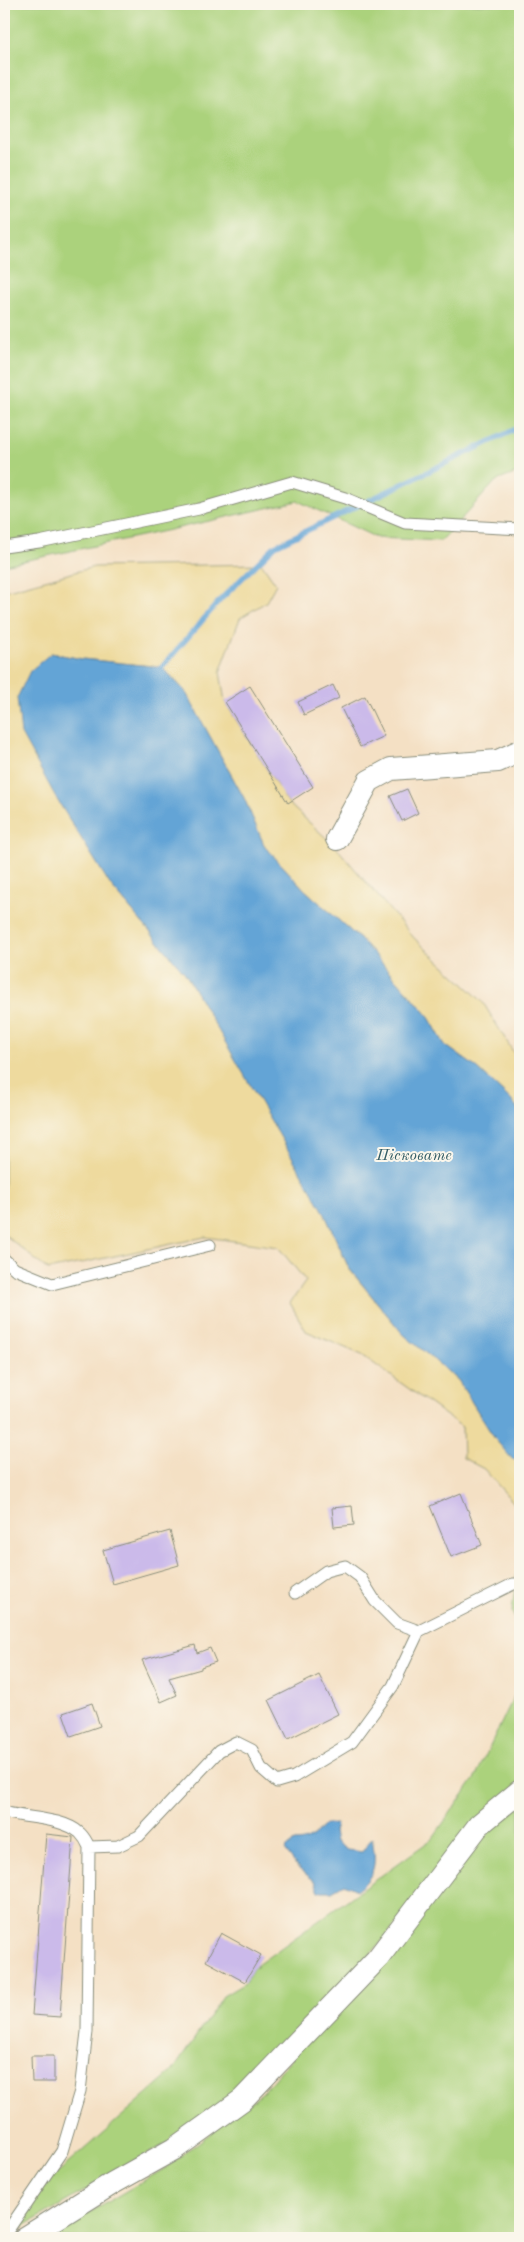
<svg xmlns="http://www.w3.org/2000/svg" width="524" height="2242" viewBox="0 0 524 2242" font-family="'Old Standard TT',serif">
<style>
.green{fill:#abd27c;stroke:#658858}
.sand{fill:#eeda9e;stroke:#868c69}
.water{fill:#63a4d6;stroke:#417085}
.lines{fill:none;stroke-linecap:round;stroke-linejoin:round}
.stream{stroke:#63a4d6;stroke-width:5.5}
.building{fill:#cbbaea}
.service-casing{stroke:#8a8e7c;stroke-width:13}
.minor-casing{stroke:#8a8e7c;stroke-width:24}
.service{stroke:#fff;stroke-width:11}
.minor{stroke:#fff;stroke-width:22}
.labels{text-anchor:middle;stroke-width:4;stroke-linejoin:round;paint-order:stroke}
.water-label{font-size:16px;font-style:italic;fill:#335c65;stroke:#fbf7ec}
</style>
<rect width="100%" height="100%" fill="#fbf7ec"/>
<filter id="ink" filterUnits="userSpaceOnUse"><feTurbulence type="fractalNoise" baseFrequency=".02" numOctaves="2"/><feDisplacementMap in="SourceGraphic" scale="10" xChannelSelector="R" yChannelSelector="G"/><feConvolveMatrix kernelMatrix="1 2 1 2 8 2 1 2 1" color-interpolation-filters="sRGB"/></filter>
<filter id="wash" filterUnits="userSpaceOnUse"><feTurbulence type="fractalNoise" baseFrequency=".0096" numOctaves="4" result="noise"/><feDisplacementMap in="SourceGraphic" scale="20" xChannelSelector="R" yChannelSelector="G"/><feGaussianBlur stdDeviation="1.12" result="paint"/><feColorMatrix in="noise" values="0 0 0 0 0 0 0 0 0 0 0 0 0 0 0 0 0 1.4 0 .05"/><feComposite in="paint" operator="in"/></filter>
<g filter="url(#wash)">
<rect width="100%" height="100%" fill="#f4e0c4"/>
<!-- green -->
<path class="green" d="M4 4H520V472L496 481 441 541 377 538 298 501 165 531 4 565Z
M520 1568V1633L512 1612 517 1569Z
M520 1684V1781L376 1948 238 2095 174 2139 12 2233 39 2189 172 2072 223 1996 245 1983 253 1968 432 1839 475 1778Z
M520 1807V2238H46L167 2167 263 2092 481 1834Z"/>
<!-- sand -->
<path class="sand" d="M262 564 276 584 266 602 240 618 220 672 225 702 288 803 336 847 414 938 482 1001 520 1063V1112L511 1100 477 1068 445 1045 427 1014 363 942 305 890 265 847 244 798 185 691 162 667 82 659 51 653 58 801 111 886 185 973 323 1210 349 1269 403 1334 458 1380 495 1439 512 1458 520 1459V1510L484 1469 463 1458 462 1427 362 1355 306 1331 290 1303 306 1281 278 1247 205 1237 48 1270 4 1234V591L94 567Z"/>
<!-- water -->
<path class="water" d="M51 653 82 659 162 667 185 691 244 798 265 847 305 890 363 942 427 1014 445 1045 477 1068 511 1100 520 1112V1459H512L495 1439 458 1380 403 1334 349 1268 323 1210 185 973 111 886 58 801 21 734 17 698 30 671Z
M336 1824 334 1832 336 1842 347 1850 362 1852 372 1838C376 1861 377 1875 357 1890L344 1884 332 1891H319L315 1881 299 1869 285 1850 294 1842C309 1842 315 1836 324 1825Z"/>
<g class="lines">
<!-- stream -->
<path class="stream" d="M162 667 222 598 275 546 520 427"/>
</g>
<g id="blocks">
<!-- building -->
<path class="building" d="M333 685 339 698 304 715 298 702Z
M250 686 313 787 288 803 225 702Z
M365 696 384 736 360 747 341 708Z
M407 789 418 813 402 821 390 796Z
M461 1493 482 1545 451 1557 430 1506Z
M352 1506 354 1525 334 1527 332 1508Z
M170 1531 179 1565 113 1584 103 1550Z
M195 1645 197 1653 210 1648 216 1662 201 1667V1669L169 1678 177 1695 161 1702 142 1660Z
M319 1675 338 1714 288 1739 269 1700Z
M92 1703 100 1726 71 1736 63 1713Z
M46 1834 73 1837 60 2017 32 2015Z
M221 1933 261 1955 245 1982 206 1961Z
M31 2056H54V2082H32Z"/>
</g>
</g>
<g filter="url(#ink)">
<use href="#blocks" fill-opacity="0" stroke="#8a8e7c" stroke-width="1"/>
<g class="lines">
<defs>
<path id="service" d="M4 547 39 542 199 509 292 482 345 498 405 523 520 529
M4 1259 15 1269 52 1284 210 1245
M295 1593 326 1571 345 1566 360 1577 375 1601 397 1623 419 1631
M4 1812C27 1819 62 1817 80 1833 84 1837 87 1842 89 1847L87 2032 80 2091 62 2151 4 2236
M89 1847 118 1846 139 1836 219 1751 236 1742 252 1750 261 1768 277 1782 294 1777 352 1742 393 1686 419 1631 513 1584H520"/>
<path id="minor" d="M337 839 369 781 391 769 498 761 520 751
M25 2238 113 2183 174 2149 242 2100 378 1958 479 1825 520 1791"/>
</defs>
<!-- service casing -->
<use href="#service" class="service-casing"/>
<!-- minor casing -->
<use href="#minor" class="minor-casing"/>
<!-- service -->
<use href="#service" class="service"/>
<!-- minor -->
<use href="#minor" class="minor"/>
</g>
</g>
<g class="labels">
<!-- water labels -->
<g class="water-label">
<text x="414" y="1160">Пісковате</text>
</g>
</g>
<!-- margin -->
<rect width="524" height="2242" fill="none" stroke="#fbf7ec" stroke-width="20"/>
</svg>
